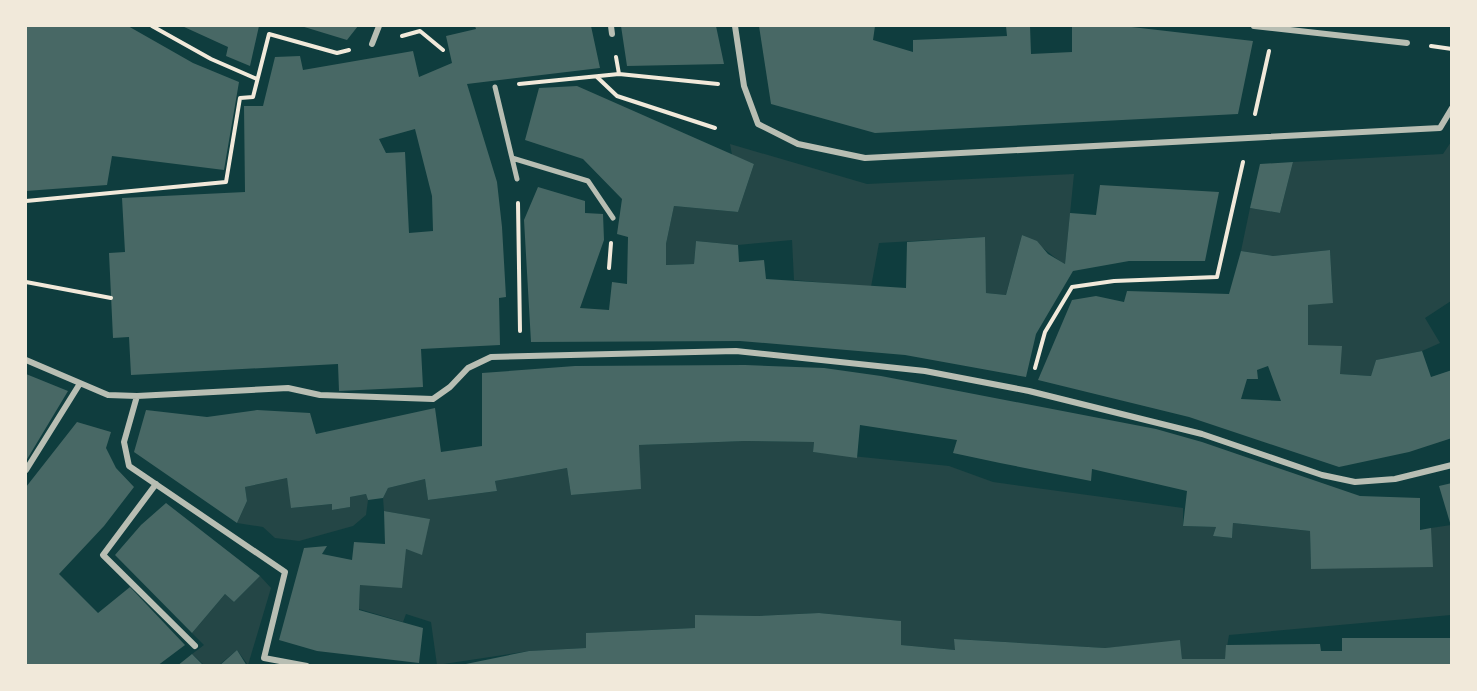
<svg xmlns="http://www.w3.org/2000/svg" width="1477" height="691" viewBox="0 0 1477 691" font-family="Helvetica,sans-serif">
<style>
.green{fill:#244646}
.building{fill:#486865;fill-rule:evenodd}
.lines{fill:none;stroke-linecap:round;stroke-linejoin:round}
.path{stroke:#f1e9da;stroke-width:4}
.pedestrian{stroke:#b8beb3;stroke-width:5}
.minor{stroke:#b8beb3;stroke-width:6}
</style>
<rect width="100%" height="100%" fill="#0f3d3e"/>
<!-- green -->
<path class="green" d="M1451 142V301L1425 318 1440 343 1422 351 1376 360 1371 376 1340 374 1308 345V305L1333 302 1330 250 1273 256 1241 251 1250 208 1280 213 1293 162 1443 154Z
M730 144 867 184 1074 174 1065 264C1049 255 1039 242 1022 235L1006 295 986 293 984 237 879 243 871 287 794 280 792 240 738 245 696 241 694 264 666 265V244L674 206 738 212 754 164 732 155Z
M745 441 814 442 813 452 949 466 993 482 1183 508V526L1216 527 1213 536 1232 538 1233 523 1310 531 1311 569 1431 528 1451 525V615L1229 635 1225 659H1182L1180 641 1105 648 955 639V650L901 645 900 621 819 613 758 616 695 615V628L587 633 586 648 529 651 437 665 431 622 406 614 403 622 359 609 360 585 406 549 422 554 429 519 384 511 383 498 388 488 425 479 428 500 497 491 495 481 567 468 571 495 640 489 639 445Z
M287 478 292 508 332 504 333 510 349 507 350 497 366 494 368 500 366 515 353 526 299 541 275 538 263 527 237 523 247 501 245 487Z
M260 576 271 588 248 665 237 650 219 665H204L192 654 204 645 192 633 225 594 234 602Z"/>
<!-- building -->
<path class="building" d="M26 26H128L193 63 239 82 224 170 112 156 107 185 26 191Z
M182 26H259L250 66 226 56 228 47Z
M301 26H358L347 40Z
M475 26H591L600 68 467 84 497 182 502 227 506 297 499 298 500 345 421 349 423 387 339 391 338 364 131 375 129 337 113 338 109 253 125 252 122 198 245 192 244 106H263L275 57 300 56 303 70 413 51 419 77 452 63 446 36 476 29ZM415 129 432 196 433 231 409 233 405 152 386 153 379 139Z
M621 26H716L724 64 627 66Z
M759 26H875L873 40 913 52V40L1007 36 1006 26H1030L1031 54 1072 52V26H1123L1253 41 1238 114 875 133 771 104Z
M577 86 754 164 738 212 674 206 666 244V265L694 264 696 241 738 245 739 262 764 260 766 279 906 288 907 242 985 237 986 293 1006 295 1022 235 1037 241 1048 254 1065 264 1070 213 1096 215 1100 185 1219 192 1205 261H1129L1073 271 1036 334 1026 377 905 355 740 341 531 342 524 220 538 187 585 201V213L603 214 604 240 580 308 609 310 612 282 627 284 628 237 617 234 622 199 583 159 525 140 539 88Z
M1293 162 1280 213 1250 208 1260 164Z
M1330 250 1333 303 1308 305V345L1342 346 1340 374 1371 376 1376 360 1422 351 1431 377 1452 370V438L1409 452 1339 467 1189 417 1038 380 1072 300 1096 296 1124 302 1127 291 1229 294 1241 251 1273 256ZM1268 366 1281 401 1241 399 1247 379H1258L1257 370Z
M745 365 824 368 881 376 1156 429 1202 442 1360 496 1420 498V530L1431 528 1433 567 1311 569 1310 531 1233 523 1232 538 1213 536 1216 527 1183 526 1187 491 1092 469 1091 481 1000 463 953 453 957 440 860 425 857 458 813 452 814 442 745 441 639 445 641 489 571 495 567 468 495 481 497 491 428 500 425 479 388 488 383 498 368 500 366 494 350 497V507L332 510V504L291 508 287 478 245 487 247 501 237 523 134 452 146 410 207 417 257 410 310 413 316 434 435 408 441 452 482 446V373L575 366Z
M26 374 68 391 26 461Z
M77 422 111 432 106 448 116 468 134 487 104 526 59 574 98 613 130 587 185 645 157 666H26V487Z
M1452 483V526H1451L1439 486Z
M166 503 260 576 234 602 225 594 192 633 115 555 141 525Z
M384 511 430 519 422 555 406 549 402 588 360 585 359 610 423 628 419 663 317 651 279 640 304 548 327 546 322 554 352 560 354 542 385 544Z
M819 613 901 621V645L955 650 954 639 1105 648 1180 640 1182 659H1225L1226 645 1320 644 1321 651H1342V638H1452V666H456L529 651 586 648V633L695 628V615L758 616Z
M237 650 247 666H219Z
M192 654 204 666H177Z"/>
<g class="lines">
<!-- path -->
<path class="path" d="M152 26 211 59 257 79
M402 36 420 31 443 50
M1431 46 1452 49
M616 57 619 74
M597 77 617 96 715 128
M519 84 619 74 718 84
M1255 114 1269 51
M26 201 226 182 240 98 253 97 269 34 337 53 349 50
M518 203 520 331
M609 268 611 243
M26 282 111 298
M1035 368 1045 332 1072 287 1114 281 1217 277 1243 162"/>
<!-- pedestrian -->
<path class="pedestrian" d="M495 87 517 179
M512 158 588 181 613 218"/>
<!-- minor -->
<path class="minor" d="M611 26 612 34
M735 26 744 86 758 124 798 144 865 158 1440 128 1452 108
M1254 26 1407 43
M372 44 379 26
M26 360 108 395 137 396 288 388 320 395 433 399 450 387 468 368 491 357 736 351 925 371 1029 391 1202 434 1322 475 1355 482 1395 479 1452 465
M137 396 124 442 129 466 285 572 264 658 307 666
M26 470 79 385
M156 484 103 555 195 646"/>
</g>
<!-- border -->
<rect width="1477" height="691" fill="none" stroke="#f1e9da" stroke-width="54"/>
</svg>
